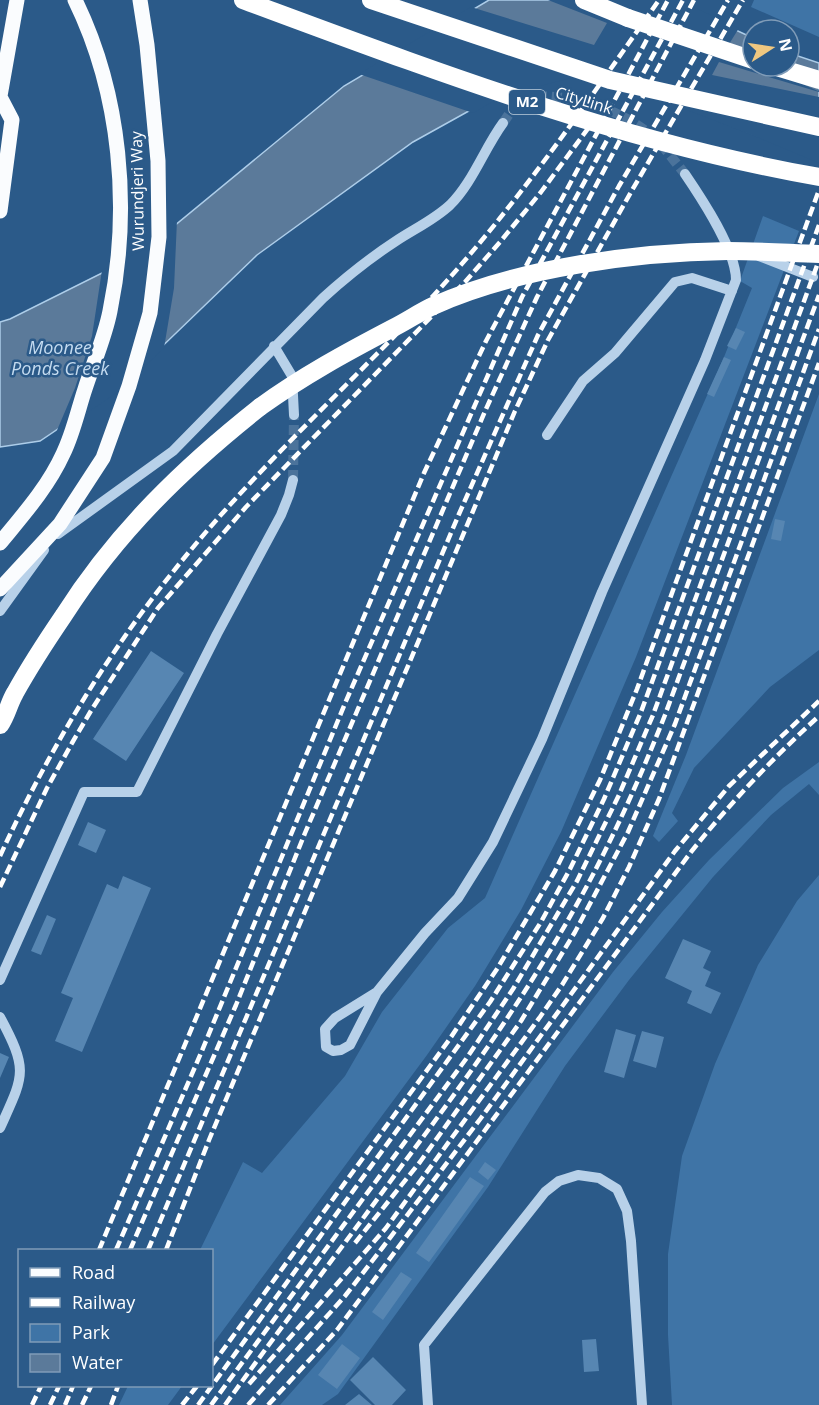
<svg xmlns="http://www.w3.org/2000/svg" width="819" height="1405" viewBox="0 0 819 1405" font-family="'Open Sans',sans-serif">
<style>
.green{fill:#3f74a6}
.water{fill:#5b7a9a;stroke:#adcde9;stroke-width:1.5}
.pier{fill:#2b5a89;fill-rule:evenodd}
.building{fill:#5786b2}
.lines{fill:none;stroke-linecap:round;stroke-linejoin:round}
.minor-tunnel{stroke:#4b739b;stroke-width:10;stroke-dasharray:10 5;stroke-linecap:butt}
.minor{stroke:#b8d1e9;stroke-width:10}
.major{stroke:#fafcfe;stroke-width:15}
.highway{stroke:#fff;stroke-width:18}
.rail{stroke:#fff;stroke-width:4.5;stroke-dasharray:10 4.5;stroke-linecap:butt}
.highway-bridge{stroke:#fff;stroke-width:18}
.labels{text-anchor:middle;stroke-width:5;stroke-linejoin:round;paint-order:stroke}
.shield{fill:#2b5a89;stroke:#bfcedc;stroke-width:1.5}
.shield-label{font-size:15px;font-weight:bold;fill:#fff}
.street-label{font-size:16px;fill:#fff;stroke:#2b5a89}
.water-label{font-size:18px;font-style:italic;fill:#c4dbf0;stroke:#2b5a89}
</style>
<rect width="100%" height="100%" fill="#2b5a89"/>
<!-- green -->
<path class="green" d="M754 0H819V37L751 7Z
M763 216 799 231 636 657 561 832 521 910 475 986 427 1055 212 1345V1250H200L243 1162 262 1173 345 1076 382 1012 448 928 485 898 724 357 752 288 740 281Z
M819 394V650L770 687 694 768 672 813 678 821 659 842 653 836 686 755Z
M819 762V795L809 784 771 815 713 877 629 980 565 1066 488 1187 338 1394 322 1405H280L342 1335 613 972 662 912 709 860 783 788Z
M819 875V1405H672L668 1335V1254L682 1156 715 1064 758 965 797 901Z
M128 1386H182L168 1405H119Z"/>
<!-- water -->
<path class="water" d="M489 0H671L753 38V66H789V53L819 63V160L591 70 503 92 413 142 257 255 120 387 40 441 0 447V322L10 319 140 254 344 86Z"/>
<!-- pier -->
<path class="pier" d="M548 0H678L739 28 726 49 753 66H763L818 91 819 89V163L752 135 591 73 504 95 473 113 359 74 471 7 594 45 607 23ZM719 62 819 92V97L712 75Z
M177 220 174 288 164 348 122 389 55 435 75 388 92 336 102 270 139 252Z"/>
<!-- building -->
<path class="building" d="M736 328 745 332 736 350 727 346Z
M724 357 731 360 714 397 707 394Z
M775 519 785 521 781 541 771 539Z
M151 651 184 673 126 761 93 739Z
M88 822 106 830 96 853 78 845Z
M123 876 151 888 82 1052 55 1041 73 998 61 993 107 884 118 889Z
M47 915 56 919 41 955 31 951Z
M683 939 711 951 703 968 711 972 705 986 721 993 711 1014 687 1003 692 991 665 978Z
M616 1029 636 1035 624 1078 604 1072Z
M642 1031 664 1037 656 1068 633 1061Z
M0 1053 9 1057 0 1078Z
M485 1162 496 1170 488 1180 478 1172Z
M470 1177 484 1186 429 1262 416 1253Z
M401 1272 412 1279 383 1320 372 1312Z
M596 1339 599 1371 584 1372 582 1340Z
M342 1344 360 1358 337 1389 318 1375Z
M373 1357 406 1390 392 1405H375L350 1380Z
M359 1394 372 1405H345Z"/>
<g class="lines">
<!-- minor-tunnel -->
<path class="minor-tunnel" d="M503 123C508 116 514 106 521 101 531 95 543 96 554 97 591 100 620 112 650 134
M661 144 685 174
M293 480 294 415"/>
<!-- minor -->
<path class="minor" d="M759 256 813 277
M274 346 292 376 294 415
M547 435 583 381 615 353 675 282 692 278 732 291
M58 534 173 451 323 298C346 277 370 258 396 241 414 229 434 220 450 205 473 182 484 149 503 123
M0 611 44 550
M0 980 84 792H137L217 634 281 515 289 495 293 480
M377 992 350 1045 341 1050 333 1051 326 1047 325 1029 335 1018 377 992 425 933 458 898 493 842 542 739 602 592 705 360 736 280C736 250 702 199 685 174
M0 1017C29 1071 24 1075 0 1128
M428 1405 424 1345 545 1192 559 1181 578 1175 599 1178 617 1189 627 1211 631 1241 642 1405"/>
<!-- major -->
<path class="major" d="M0 96 17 0
M0 97 12 120 0 211
M0 543C23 515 48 487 63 454 73 434 78 410 85 389 93 364 105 337 110 311 131 209 121 94 75 0
M0 589 60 524 103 458 129 386 150 313 159 237 158 161 147 45 140 0"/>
<!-- highway -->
<path class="highway" d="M584 0 628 18
M773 66 819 80
M0 725C7 715 9 703 15 693 30 666 47 640 64 615 117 532 183 468 260 407"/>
<!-- rail -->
<path class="rail" d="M0 856C53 741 118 635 200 539 273 453 357 377 434 295 518 204 588 101 659 0
M0 887 47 788 72 743 92 709 158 608 246 507 465 282 500 242 541 192 598 115
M355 1243 420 1162 521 1021 575 932 628 832 675 724 819 329
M99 1250 424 473 486 341 668 0
M116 1250 201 1053 346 701 522 297 683 0
M130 1250 236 1005 305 833 486 409 537 297 694 0
M148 1250 459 514 538 335 619 186 728 0
M166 1250 209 1140 515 411 548 340 631 192 743 0
M212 1365 449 1040 497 969 555 871 600 780 637 689 819 190
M249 1384 386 1228 540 1017 562 985 603 918 629 867 659 799 819 363
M32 1405 41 1386
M50 1405 59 1386
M65 1405 73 1386
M82 1405 91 1386
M111 1405 118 1386
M182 1405 197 1386
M198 1405 490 1002 541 922 570 869 604 799 641 712 819 225
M211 1405 466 1059 513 989 577 881 619 795 653 715 819 260
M225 1405C283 1324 344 1245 403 1164 462 1085 519 1006 568 920 606 854 637 786 665 715L819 295
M248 1405 345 1296 383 1247 481 1118 675 851 729 786 819 701
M268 1405 337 1330 691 852C730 803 773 758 819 716"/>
<!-- highway-bridge -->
<path class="highway-bridge" d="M243 0C432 70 620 142 819 177
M371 0 610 80 819 127
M628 18 753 60
M260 407C303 376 347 352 393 328 407 321 420 312 433 306 517 268 637 252 728 251 758 251 789 253 819 254"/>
</g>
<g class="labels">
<!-- shield labels -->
<rect class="shield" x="509" y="90" width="36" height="24" rx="4.5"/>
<g class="shield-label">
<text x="527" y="107">M2</text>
</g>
<!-- street labels -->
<g class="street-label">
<text transform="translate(584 100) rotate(17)" y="6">CityLink</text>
<text transform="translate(137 191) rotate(-91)" y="6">Wurundjeri Way</text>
</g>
<!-- water labels -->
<g class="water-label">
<text x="60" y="354">Moonee<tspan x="60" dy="21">Ponds Creek</tspan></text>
</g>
</g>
<!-- legend -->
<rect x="18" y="1249" width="195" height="138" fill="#2b5a89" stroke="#809cb8" stroke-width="1.5"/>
<rect x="30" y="1268" width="30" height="9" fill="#fafcfe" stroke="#809cb8" stroke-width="1.5"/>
<text x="72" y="1279" font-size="18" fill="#ffffff">Road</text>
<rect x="30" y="1298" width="30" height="9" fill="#ffffff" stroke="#809cb8" stroke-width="1.5"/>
<text x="72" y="1309" font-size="18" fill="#ffffff">Railway</text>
<rect x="30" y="1324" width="30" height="18" fill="#3f74a6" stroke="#809cb8" stroke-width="1.5"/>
<text x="72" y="1339" font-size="18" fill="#ffffff">Park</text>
<rect x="30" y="1354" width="30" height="18" fill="#5b7a9a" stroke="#809cb8" stroke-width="1.5"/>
<text x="72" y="1369" font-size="18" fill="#ffffff">Water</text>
<!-- north arrow -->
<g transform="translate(771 48) rotate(78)"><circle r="28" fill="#2b5a89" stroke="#809cb8" stroke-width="1.5"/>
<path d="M0-4.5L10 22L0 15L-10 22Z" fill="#efc780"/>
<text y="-9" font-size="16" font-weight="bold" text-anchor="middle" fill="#ffffff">N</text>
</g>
</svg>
